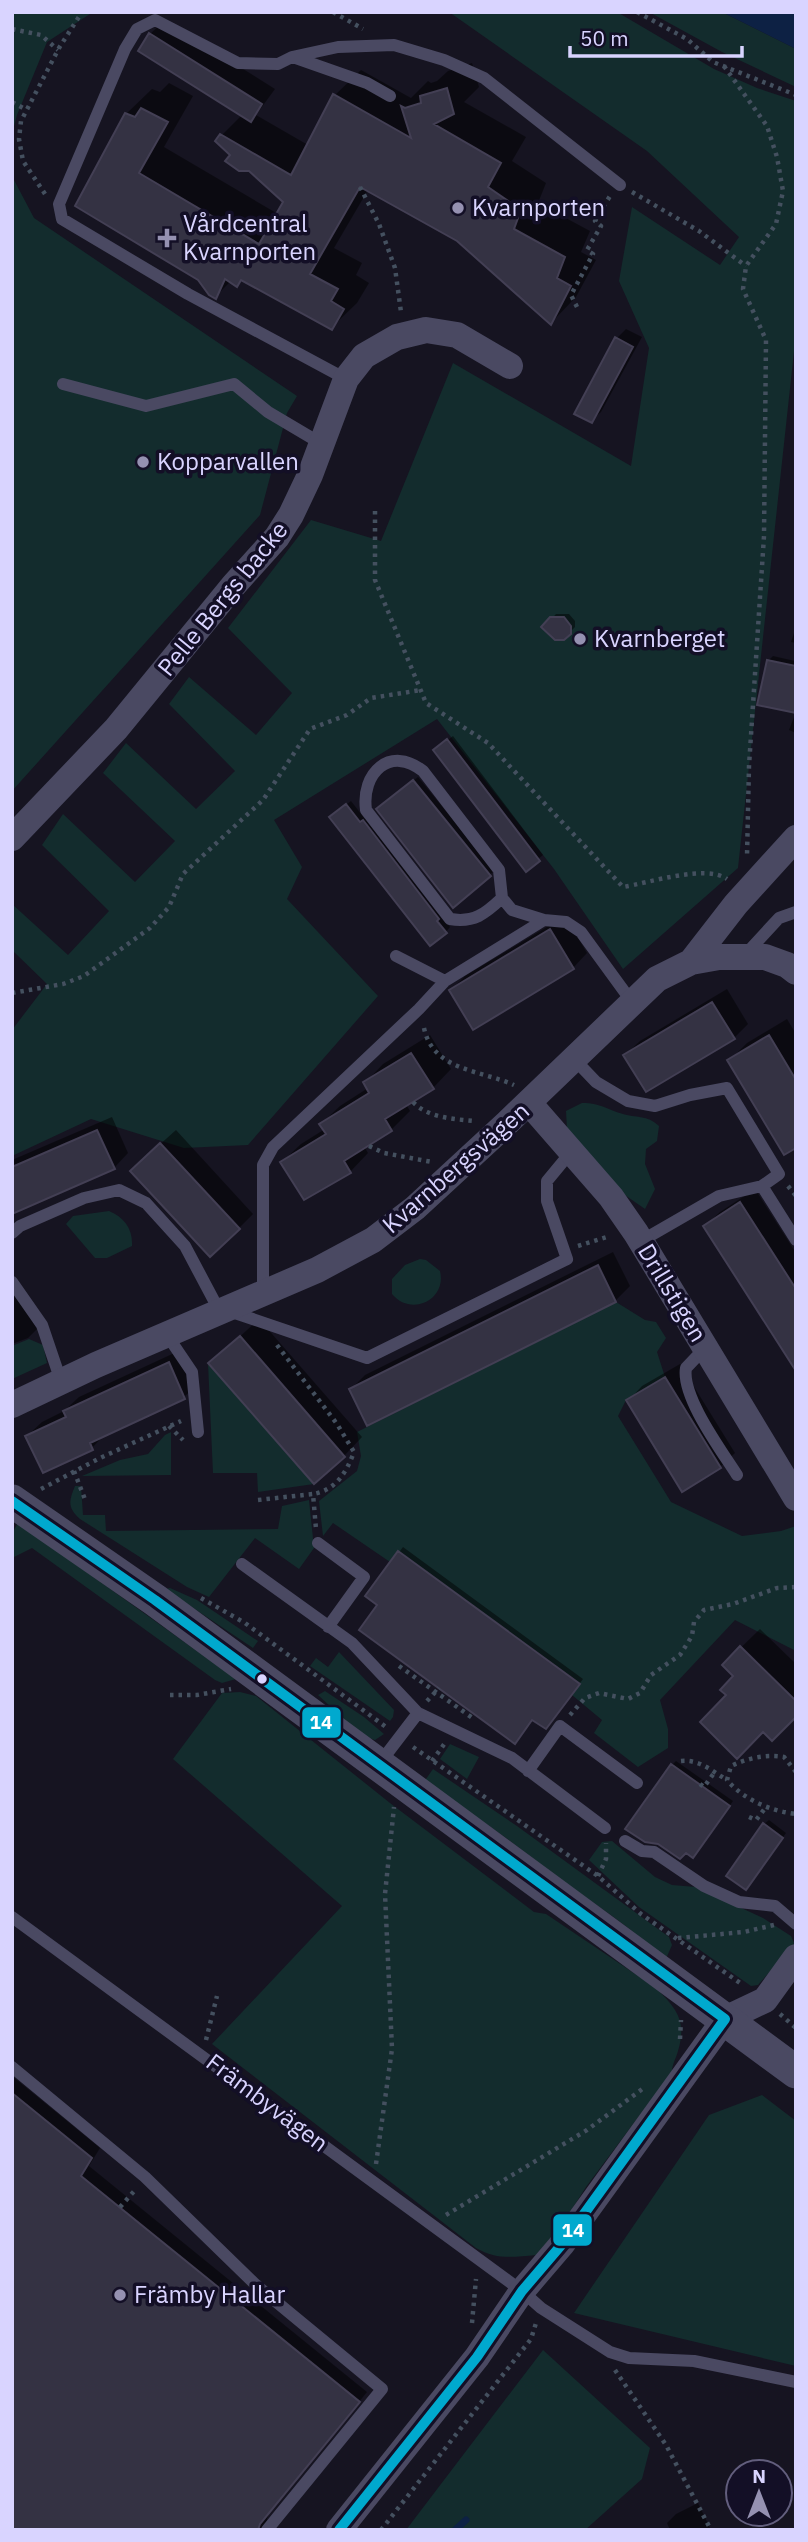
<svg xmlns="http://www.w3.org/2000/svg" width="808" height="2542" viewBox="0 0 808 2542" font-family="'IBM Plex Sans',sans-serif">
<style>
.green{fill:#132c2d}
.water{fill:#0d2144}
.shadow{fill:#0007}
.lines{fill:none;stroke-linecap:round;stroke-linejoin:round}
.stream{stroke:#0d2144;stroke-width:7}
.building{fill:#343243;stroke:#433f54;stroke-width:2}
.path{stroke:#44505f;stroke-width:4.5;stroke-dasharray:3.5 5;stroke-linecap:butt}
.service{stroke:#4a4962;stroke-width:12}
.minor{stroke:#4a4962;stroke-width:26}
.tertiary{stroke:#4a4962;stroke-width:33}
.bus-1-casing{stroke:#130f26;stroke-width:16}
.bus-1{stroke:#00a9ce;stroke-width:10}
.poi-dot{fill:#9591b1;stroke:#130f26;stroke-width:2.5}
.bus-dot{fill:#d9d4ff;stroke:#130f26;stroke-width:2.5}
.labels{text-anchor:middle;stroke-width:7;stroke-linejoin:round;paint-order:stroke}
.poi-label{font-size:24px;fill:#d9d4ff;stroke:#130f26;text-anchor:start}
.street-label{font-size:24px;fill:#d9d4ff;stroke:#130f26}
.line-badge{stroke:#130f26;stroke-width:2.5}
.badge-label{font-size:19px;text-anchor:middle;font-weight:bold;fill:#fff}
</style>
<rect width="100%" height="100%" fill="#161421"/>
<!-- green -->
<path class="green" d="M12 12H93L47 42 17 115 12 134Z
M449 12H617L714 69 757 88 796 101V333L738 868 623 969 554 869 437 719 274 820 302 867 287 899 378 996 248 1145 184 1148 91 1119 12 1156V1030L47 984 12 950V904L68 955 109 911 42 845 63 814 135 882 175 841 103 773 126 743 196 809 235 771 169 704 189 677 256 735 292 693 228 628 311 520 381 541 453 363 631 466 649 348 619 281 632 207 720 265 739 237 647 151Z
M649 12H722L796 49V87L722 52Z
M12 164 14 180 34 218 297 396 287 413 260 515 12 791Z
M582 1103C602 1103 609 1111 627 1115 641 1118 648 1116 659 1126L657 1141 646 1149 645 1164 655 1189 645 1209 622 1193 567 1129 566 1111Z
M109 1211C124 1217 133 1229 132 1246L107 1258H95L66 1224 73 1216Z
M420 1259 426 1260 440 1271C447 1300 411 1317 392 1294V1279L405 1265Z
M616 1302 645 1320 656 1322 666 1338 657 1352 665 1377 626 1400 618 1416 671 1502 742 1536 781 1531 796 1526V1651L735 1620 660 1700 668 1729V1748L638 1767 594 1733 602 1720 572 1695 580 1683 398 1551 390 1562 333 1523 323 1536 319 1501 357 1471 361 1456 357 1432Z
M29 1339 43 1345 47 1363 12 1379V1346Z
M208 1363 314 1484 258 1492 257 1473H213Z
M171 1432V1475L82 1476 120 1460 148 1454 165 1435Z
M75 1486H81L83 1515H105L106 1531 278 1529 282 1506 309 1500 314 1548 299 1569 255 1538 209 1597 187 1587 80 1519C67 1507 69 1501 75 1486Z
M18 1523 236 1679 222 1683 215 1680 32 1548 12 1558V1533Z
M170 1588 197 1600 258 1641 253 1648 165 1589Z
M339 1652 394 1710 393 1717 390 1721 310 1666 316 1658 328 1667Z
M325 1691 364 1717 384 1734 375 1740 362 1736 318 1695Z
M240 1692 256 1696 390 1803 534 1912 546 1914 656 1988C677 2009 687 2021 678 2051 676 2059 672 2064 672 2072L586 2187 560 2228 536 2255C513 2257 496 2260 476 2248L212 2044 342 1906 173 1759 222 1693Z
M450 1744 479 1757 467 1779 440 1759Z
M433 1769 517 1826 669 1937 672 1945 665 1961C634 1928 595 1905 559 1878 515 1845 472 1809 421 1786Z
M612 1841 655 1877 672 1885 696 1887 763 1918 791 1936 794 1943 792 1947 758 1985 751 1986 639 1907 589 1860 602 1842Z
M762 2095 796 2121V2366L574 2313 709 2115Z
M543 2350 650 2448 642 2479 585 2530H406Z"/>
<!-- water -->
<path class="water" d="M722 12H796V49Z"/>
<!-- shadow -->
<path class="shadow" d="M165 20 275 89 256 115 308 145 335 95 361 70 411 98 428 81 431 83 437 81 448 71 472 63 479 87 464 102 526 137 512 161 546 183 538 203 590 231 581 252 596 260 576 297 551 323 458 240 368 190 334 248 362 263 356 275 369 283 357 303 331 328 243 279 237 285 231 281 215 297 200 278 77 206 126 114 152 89 160 92 169 83 193 96 164 147 278 214 285 201 232 154 221 136 242 115 150 34Z
M626 329 642 337 601 412 591 421 617 338Z
M556 614H569L575 621V627L564 638 544 627Z
M796 627V643L791 642Z
M773 656 795 661 786 704 769 660Z
M796 712V733L789 730Z
M453 736 543 855 526 869 440 746Z
M418 777 494 870 490 875 383 805Z
M351 801 365 819 368 817 450 927 446 932 336 813Z
M565 916 587 953 573 968 451 990 465 976Z
M727 989 748 1024 734 1038 625 1055 640 1041Z
M787 1019 796 1034V1146L730 1060 747 1043Z
M430 1035 451 1069 433 1088 406 1104 410 1111 391 1130 364 1146 368 1153 350 1172 282 1162 301 1144 325 1129 321 1124 340 1106 368 1088 365 1083 383 1064Z
M112 1117 128 1153 114 1168 12 1212V1160Z
M176 1130 253 1214 239 1228 147 1156Z
M755 1189 796 1253V1368L705 1226 720 1212Z
M613 1252 630 1286 615 1301 351 1389 365 1375Z
M12 1281 37 1329 28 1338 12 1344Z
M259 1319 362 1437 344 1456 211 1363Z
M183 1349 199 1383 184 1397 105 1434 92 1448 27 1436 42 1422 64 1411 79 1397Z
M680 1364 735 1453 720 1467 628 1401 642 1386Z
M403 1547 583 1679 550 1723 367 1595Z
M760 1629 796 1664V1715L763 1730 728 1695 736 1676 724 1664Z
M676 1761 733 1801 697 1852 672 1765Z
M769 1820 786 1833 750 1884 764 1824Z
M12 2076 100 2148 89 2166 367 2392 269 2513 267 2519 270 2527 275 2530H12Z
M698 2503 711 2530H670L667 2523 676 2514Z"/>
<g class="lines">
<!-- stream -->
<path class="stream" d="M455 2530 466 2520"/>
</g>
<!-- building -->
<path class="building" d="M149 33 262 104 251 122 138 51Z
M447 88 454 114 434 124 501 163 488 187 521 210 514 229 565 257 557 278 571 286 551 325 457 241 360 187 310 274 338 289 331 301 344 309 332 330 241 280 237 287 225 279 216 299 209 295 198 280 75 206 125 113 135 117 141 108 168 122 139 173 259 244 283 202 249 171H239L225 161 230 155 215 141 220 134 291 175 333 94 411 138 401 106 405 108 421 103 420 96Z
M615 337 633 347 592 423 574 414Z
M550 617H564L571 626V634L564 640H555L541 627Z
M767 660 796 666V713L757 705Z
M447 739 540 861 526 872 433 750Z
M413 780 491 876 453 908 376 809Z
M346 804 360 822 363 820 439 919 437 921 447 933 430 946 329 817Z
M550 929 574 969 473 1030 449 990Z
M712 1002 735 1039 646 1092 623 1055Z
M769 1035 796 1080V1148L784 1155 727 1060Z
M411 1053 434 1089 385 1119 392 1131 344 1161 351 1173 304 1200 280 1162 326 1134 319 1124 369 1093 363 1082Z
M97 1130 115 1169 12 1214V1167Z
M160 1143 240 1229 210 1257 130 1171Z
M740 1202 796 1289V1371L703 1226Z
M598 1265 616 1302 367 1426 349 1389Z
M240 1336 345 1457 314 1484 208 1363Z
M169 1362 185 1399 90 1443 93 1450 43 1473 25 1436 66 1417 63 1411Z
M665 1377 721 1468 682 1492 626 1400Z
M398 1551 580 1684 546 1729 532 1720 515 1744 359 1630 377 1605 365 1596Z
M740 1646 796 1701V1717L772 1741 763 1732 737 1759 700 1722 726 1695 720 1690 733 1676 722 1665Z
M671 1764 730 1806 693 1858 686 1853 680 1859 658 1844 645 1842 625 1829Z
M763 1823 783 1838 746 1890 726 1876Z
M12 2093 92 2158 81 2176 360 2402 260 2524 258 2530H12Z"/>
<g class="lines">
<!-- path -->
<path class="path" d="M333 12 363 29
M637 12 687 39 713 62 796 95
M12 29 41 35 58 50
M724 66 767 126 777 157 783 191 776 224 746 266 743 289 766 340 764 536 749 766 747 856
M12 102 27 110
M360 187 379 224 395 268 401 312
M632 192 699 231 746 266
M45 194 23 161 19 139 21 121 59 48 82 12
M577 307 571 295 593 254 587 250 601 226 595 221 610 196
M375 511V580L426 703 488 743 623 887C648 883 706 864 727 879
M12 993 63 984 84 976 150 928 169 907 183 874 263 800 310 729 347 715 371 698 421 690
M424 1028C433 1071 481 1070 514 1085
M413 1102C428 1118 454 1119 474 1121
M369 1146 384 1153 432 1162
M788 1186 796 1196
M578 1246 610 1236
M277 1345 337 1424 354 1452C346 1473 336 1490 313 1494
M169 1426 183 1440
M74 1471 86 1502
M41 1489 100 1458 181 1421
M258 1500 313 1494 316 1529
M201 1598 245 1623 386 1727
M399 1666 474 1719
M170 1695H197L231 1689
M427 1701 439 1688
M570 1715 585 1698 599 1693 628 1699 640 1693 651 1675 680 1655 692 1636 694 1622 704 1610 733 1604 777 1588 796 1587
M413 1747 598 1876 641 1914 743 1985
M432 1761 445 1743
M681 1761C699 1759 712 1771 727 1780
M796 1772 784 1757C766 1754 748 1758 731 1766L727 1780C744 1800 771 1811 796 1814
M700 1784 704 1787 714 1773
M749 1817 756 1820 766 1807
M598 1876 606 1859V1843
M678 1938 744 1932 774 1925
M780 2014 796 2028
M680 2039 681 2020
M206 2040 217 1996
M376 2164 392 2049 385 1894 394 1807
M120 2207 136 2189
M446 2215 587 2130 645 2087
M472 2323 476 2279
M615 2370 666 2445 711 2530
M381 2530 531 2339 536 2323"/>
<!-- service -->
<path class="service" d="M293 57 367 83 390 96
M346 379 188 294 62 219 59 204 62 197 125 49 137 29 155 20 238 63 278 64 292 57 338 47 394 45 444 60 484 78 620 185
M63 384 146 406 234 384 268 412 322 444
M502 898C485 914 474 923 450 919L366 810C361 773 390 745 423 771L499 870 502 898 512 910 544 920
M396 956 445 981
M744 956 779 918 796 912
M574 1059 596 1082 628 1101 655 1106 690 1095 727 1088 779 1174 762 1186
M12 1233 20 1226 84 1198 119 1190 146 1203 185 1246 220 1312
M641 1241 719 1196 762 1186 796 1240
M12 1282 42 1325 61 1381
M263 1294V1165L273 1147 419 1009 445 981 544 920 566 922 581 932 632 1002
M229 1311 367 1358 567 1259 547 1201V1181L571 1152
M167 1335 192 1372 198 1432
M705 1348 686 1368C681 1396 721 1450 737 1475
M318 1543 364 1577 328 1627
M242 1564 352 1643 418 1713
M379 1764 418 1713 512 1758 605 1828
M528 1771 560 1726 637 1783
M625 1841 642 1851 654 1852 704 1886 739 1902 775 1906 796 1924
M12 1917 522 2291 541 2308 610 2352 629 2358 694 2361 796 2382
M12 2067 145 2177 256 2285 382 2389 267 2530"/>
<!-- minor -->
<path class="minor" d="M12 838 116 729 233 586 277 537 291 515 310 475 346 379 364 356 397 337 426 330 457 335 510 366
M691 962 736 904 796 838
M529 1103 611 1197 636 1233 796 1498
M12 1405 96 1365 317 1270 373 1240 415 1208 507 1123 657 979 691 962 719 957H765L787 965 796 972
M339 2530 477 2357 522 2291 563 2243 725 2019 765 2000 796 1957"/>
<!-- tertiary -->
<path class="tertiary" d="M12 1501 155 1600 796 2072"/>
<defs>
<path id="bus-1" d="M12 1501 155 1600 725 2019 563 2243 522 2291 477 2357 339 2530"/>
</defs>
<!-- bus-1 casing -->
<use href="#bus-1" class="bus-1-casing"/>
<!-- bus-1 -->
<use href="#bus-1" class="bus-1"/>
</g>
<!-- markers -->
<g class="poi-dot">
<circle cx="458" cy="208" r="7"/>
<path d="M163.5 227.5h7v7h7v7h-7v7h-7v-7h-7v-7h7z"/>
<circle cx="143" cy="462" r="7"/>
<circle cx="580" cy="639" r="7"/>
<circle cx="120" cy="2295" r="7"/>
</g>
<circle class="bus-dot" cx="262" cy="1679" r="6"/>
<g class="labels">
<!-- poi labels -->
<g class="poi-label">
<text x="472" y="216">Kvarnporten</text>
<text x="183" y="232">Vårdcentral<tspan x="183" dy="28">Kvarnporten</tspan></text>
<text x="157" y="470">Kopparvallen</text>
<text x="594" y="647">Kvarnberget</text>
<text x="134" y="2303">Främby Hallar</text>
</g>
<!-- street labels -->
<g class="street-label">
<text transform="translate(223 599) rotate(-51)" y="8">Pelle Bergs backe</text>
<text transform="translate(456 1168) rotate(-41)" y="8">Kvarnbergsvägen</text>
<text transform="translate(672 1293) rotate(59)" y="8">Drillstigen</text>
<text transform="translate(267 2103) rotate(37)" y="8">Främbyvägen</text>
</g>
</g>
<g class="line-badge">
<rect x="301" y="1706" width="41" height="33" rx="7" fill="#00a9ce"/>
<rect x="552" y="2213" width="41" height="34" rx="7" fill="#00a9ce"/>
</g>
<g class="badge-label">
<text x="321" y="1729">14</text>
<text x="573" y="2237">14</text>
</g>
<!-- border -->
<rect width="808" height="2542" fill="none" stroke="#d9d4ff" stroke-width="28"/>
<!-- north arrow -->
<g transform="translate(759 2493)"><circle r="33" fill="#130f26" stroke="#625e7d" stroke-width="2"/>
<path d="M0-5L12 26L0 18L-12 26Z" fill="#9591b1"/>
<text y="-10" font-size="19" font-weight="bold" text-anchor="middle" fill="#d9d4ff">N</text>
</g>
<!-- scale -->
<path d="M570 46v10h172v-10" fill="none" stroke="#d9d4ff" stroke-width="3.5"/>
<text x="580" y="46" font-size="21" fill="#d9d4ff" stroke="#130f26" stroke-width="5" paint-order="stroke">50 m</text>
</svg>
